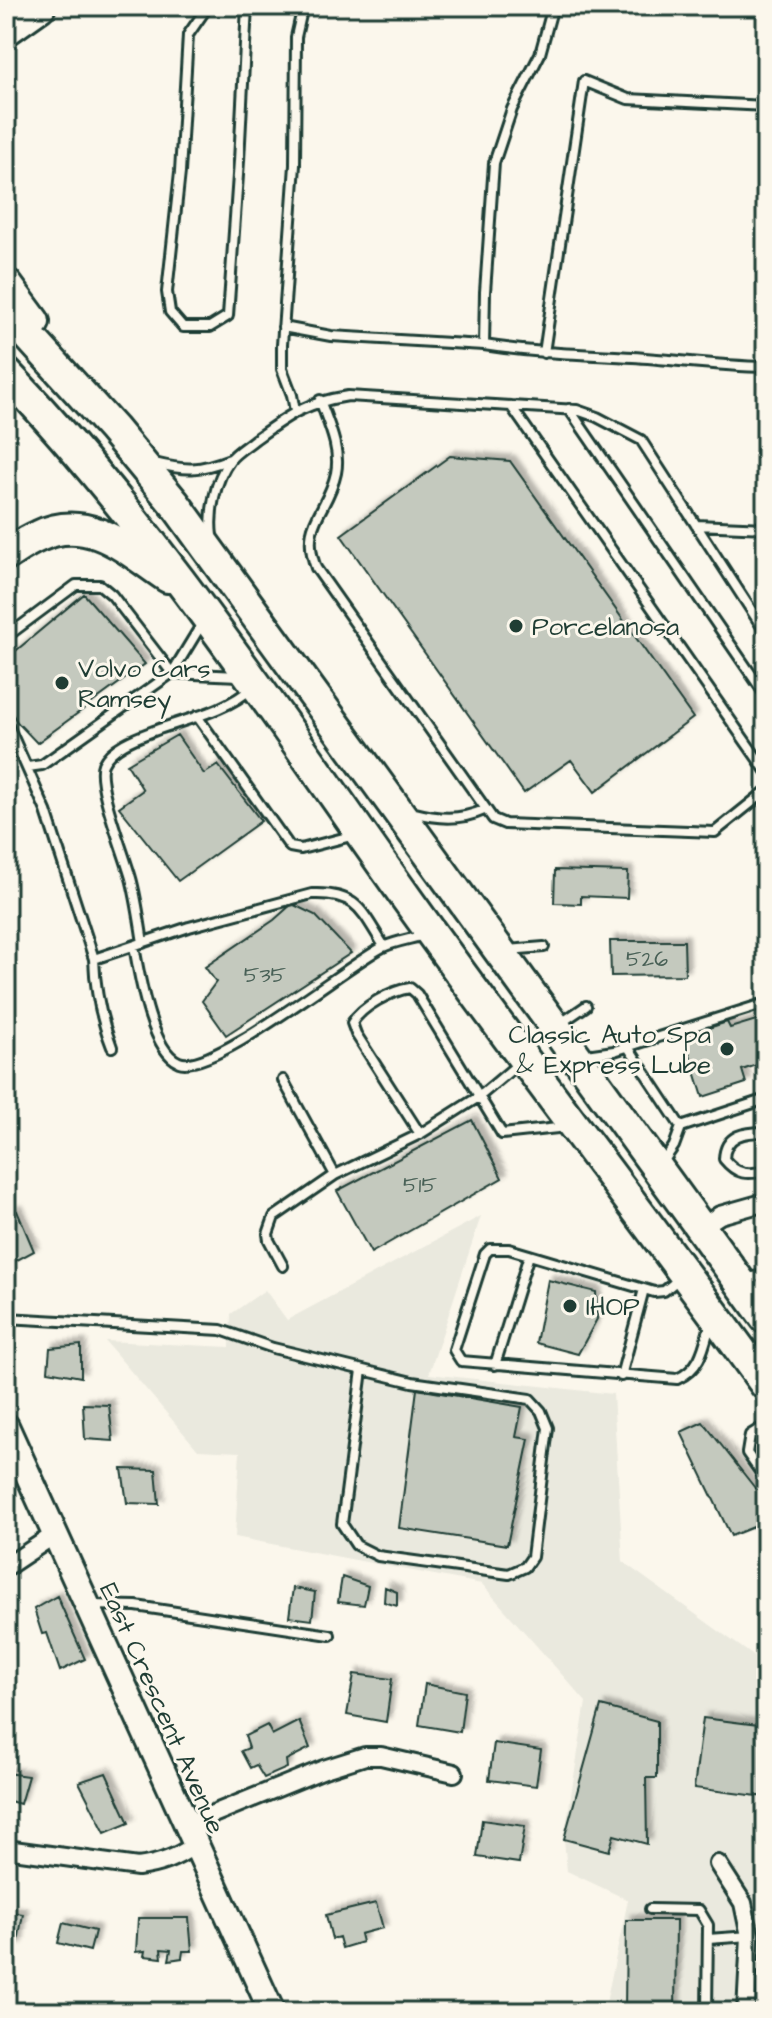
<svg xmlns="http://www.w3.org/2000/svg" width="772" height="2018" viewBox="0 0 772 2018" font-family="'Architects Daughter',sans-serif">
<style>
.built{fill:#eae9de}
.building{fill:#c4c9be;stroke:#1f3d34;stroke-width:2;filter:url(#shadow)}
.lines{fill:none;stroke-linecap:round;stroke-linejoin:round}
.lane-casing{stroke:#1f3d34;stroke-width:14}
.street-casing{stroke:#1f3d34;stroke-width:22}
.secondary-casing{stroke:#1f3d34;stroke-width:30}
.highway-casing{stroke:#1f3d34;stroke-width:36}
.lane{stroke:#fbf7ec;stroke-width:8}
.street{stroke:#fbf7ec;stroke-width:16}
.secondary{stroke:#fbf7ec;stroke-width:24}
.highway{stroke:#fbf7ec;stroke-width:30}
.poi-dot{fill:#1f3d34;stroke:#fbf7ec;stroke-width:3}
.labels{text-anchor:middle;stroke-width:6;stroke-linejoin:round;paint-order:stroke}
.number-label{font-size:22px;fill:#486056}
.poi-label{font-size:26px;fill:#1f3d34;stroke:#fbf7ec;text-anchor:start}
.street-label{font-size:26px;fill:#1f3d34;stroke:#fbf7ec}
</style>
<defs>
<filter id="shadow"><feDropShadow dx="5" dy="-5" stdDeviation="2" flood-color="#0004"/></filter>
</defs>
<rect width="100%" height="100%" fill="#fbf7ec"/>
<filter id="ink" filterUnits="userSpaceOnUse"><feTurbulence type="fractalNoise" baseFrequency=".0125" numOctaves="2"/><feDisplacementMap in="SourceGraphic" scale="16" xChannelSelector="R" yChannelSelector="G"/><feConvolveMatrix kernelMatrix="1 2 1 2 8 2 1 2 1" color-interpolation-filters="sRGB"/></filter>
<g filter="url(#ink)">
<!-- built -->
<path class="built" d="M481 1216 429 1374 613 1394 623 1562 766 1665V2012H604L628 1900 567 1871 564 1839 586 1702 482 1584 235 1537 240 1452 198 1450 105 1341 230 1347 231 1314 265 1290 287 1320Z"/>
<!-- building -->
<path class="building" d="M450 456 510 461 693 718 595 792 571 760 524 793 341 535Z
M84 594 145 664 37 743 17 722 6 703V659Z
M177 735 204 774 218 765 261 821 178 881 119 807 143 790 127 764Z
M555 870 628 872 627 898 581 896V904L554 903Z
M292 904 315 915 351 953 226 1035 202 1001 216 982 205 967 274 920Z
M610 941H684L685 975 611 976Z
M766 1017V1062L742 1070 746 1083 703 1097 684 1036 727 1022 730 1028Z
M472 1120 502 1178 371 1253 337 1191Z
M17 1211 34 1251 10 1264 6 1256V1215Z
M548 1280 596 1292 597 1319 578 1354 536 1343Z
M81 1345V1377L48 1371 50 1348Z
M417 1389 522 1407 516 1437 529 1439 507 1545 399 1528Z
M83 1404 109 1405 113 1441 85 1439Z
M703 1422 766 1502V1522L731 1536 681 1432Z
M122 1469 156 1470 159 1504 127 1503Z
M342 1577 368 1586 364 1605 338 1602Z
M385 1587 397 1592V1606L384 1602Z
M293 1588 315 1592 312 1620 289 1617Z
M57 1596 85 1659 60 1671 47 1633 42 1634 34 1609Z
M354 1674 392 1679 386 1722 347 1715Z
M425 1684 465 1692 460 1732 419 1725Z
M601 1706 657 1721V1778H646L647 1844 614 1835 609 1851 564 1839Z
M703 1718 766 1726V1797L694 1788Z
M299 1721 310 1748 286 1760 287 1768 264 1778 256 1765 250 1768 241 1751 249 1748 245 1736 267 1725 272 1735Z
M494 1743 541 1750 536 1786 489 1780Z
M6 1773 28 1776 20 1804 6 1800Z
M106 1773 129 1823 105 1833 79 1782Z
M482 1820 525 1826 519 1863 477 1857Z
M376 1903 383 1928 360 1934 362 1942 342 1948 339 1937 332 1939 326 1915Z
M6 1911 23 1914 17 1947 6 1946Z
M138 1918H189L192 1951H183L182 1958 169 1960 171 1950 161 1949 162 1958 144 1956 145 1951 136 1952Z
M626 1920H676L675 2012H625Z
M63 1923 95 1931 90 1951 58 1943Z"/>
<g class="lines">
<defs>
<path id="lane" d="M208 6 188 35 180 172 167 292 170 312 183 327H210L228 316 239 161 247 6
M553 6 540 54 512 109 494 163 485 292 484 345C534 353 583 354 633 357 677 360 720 366 764 367L766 364
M283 327 331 336 484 345
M544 353 584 81 628 99 766 106
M320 400C328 423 341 449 336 473 328 512 299 523 316 568L493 819 505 824 715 832 766 791
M511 406 766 771
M569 409 766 696
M295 411 292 395 282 369V345L295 165 296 37 303 6
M154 463C186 471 199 471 230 459
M696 525 766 528
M212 536C209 512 215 480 230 460 236 452 247 446 254 440 289 415 304 403 348 396L577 410 597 417 641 440 766 633
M203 622 172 673 239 676
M6 637 76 585H100L112 595 172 673 42 765 28 767
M197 716 290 847 301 849 355 835
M6 721 46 811 94 959
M411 812C438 819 459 821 484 810
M143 943C140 923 137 902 132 882 127 860 95 783 103 764 112 745 141 736 159 729 191 718 228 710 253 687
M134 946C139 973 151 1051 179 1062 212 1075 347 965 383 947 396 941 411 939 424 935
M508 950 544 947
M561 1023 586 1006
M112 1047C101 1019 95 989 94 959L189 927 312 894C358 892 362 912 384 946
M628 1047 681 1127
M586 1055 614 1051 766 1003
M283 1080 335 1175
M681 1127 766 1099
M766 1132C745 1132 725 1134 724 1159 737 1175 747 1175 766 1171
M420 1134 356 1034 352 1023C362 1006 391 991 410 988L417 994 502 1134 567 1127
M663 1162 674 1146 681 1127
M766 1227 763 1229 766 1246
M283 1266 269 1240 268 1234 274 1217 335 1175 420 1134 480 1096 518 1064
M747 1278 766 1275
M679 1279 664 1291 654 1292 509 1249H490L485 1254 454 1350 461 1361 677 1379C702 1368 704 1346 711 1321
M6 1318 221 1330 273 1348 412 1382 530 1399 541 1411 548 1428 532 1557 525 1567 509 1574 378 1556 356 1545 342 1524 362 1370
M495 1365 529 1255
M621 1376 644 1289
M766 1425 750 1435 747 1453 766 1480
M766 1579 762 1594 766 1606
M91 1605 136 1606 330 1635
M650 1909 699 1910 708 1925 707 2012
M708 1939 750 1936
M750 1967 766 1965"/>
<path id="street" d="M700 1228 720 1215 766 1202
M6 1567 54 1535
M186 1825 324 1769 365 1756H381L454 1773
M6 1849 138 1867C160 1864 176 1858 195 1845
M718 1864 743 1903 750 1936 746 2012"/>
<path id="secondary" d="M6 1426 272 2012"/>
<path id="highway" d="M6 30 40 6
M6 284 34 322
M6 311 113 429 175 504 766 1318
M6 373C158 533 279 719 407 899 524 1063 648 1222 766 1385
M6 555C17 548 27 541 39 536 89 512 129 551 168 577"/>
</defs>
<!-- lane casing -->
<use href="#lane" class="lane-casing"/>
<!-- street casing -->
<use href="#street" class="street-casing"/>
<!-- secondary casing -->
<use href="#secondary" class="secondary-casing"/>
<!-- highway casing -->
<use href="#highway" class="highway-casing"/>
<!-- lane -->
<use href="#lane" class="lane"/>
<!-- street -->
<use href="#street" class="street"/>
<!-- secondary -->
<use href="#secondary" class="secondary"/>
<!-- highway -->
<use href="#highway" class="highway"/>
</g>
</g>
<!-- markers -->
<g class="poi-dot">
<circle cx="516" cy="626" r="8"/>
<circle cx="62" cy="683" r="8"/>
<circle cx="727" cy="1049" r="8"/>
<circle cx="570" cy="1306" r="8"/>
</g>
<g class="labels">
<!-- number labels -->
<g class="number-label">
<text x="647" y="966">526</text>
<text x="265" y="982">535</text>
<text x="420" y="1192">515</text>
</g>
<!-- poi labels -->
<g class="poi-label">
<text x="532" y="635">Porcelanosa</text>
<text x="78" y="677">Volvo Cars<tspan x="78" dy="30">Ramsey</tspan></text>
<text x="711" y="1043" text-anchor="end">Classic Auto Spa<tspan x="711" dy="30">&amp; Express Lube</tspan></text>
<text x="586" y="1315">IHOP</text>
</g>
<!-- street labels -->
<g class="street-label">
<text transform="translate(163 1708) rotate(66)" y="9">East Crescent Avenue</text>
</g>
</g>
<!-- margin -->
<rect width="772" height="2018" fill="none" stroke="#fbf7ec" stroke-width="32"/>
<rect x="16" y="16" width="740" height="1986" fill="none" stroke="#1f3d34" stroke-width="3" filter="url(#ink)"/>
</svg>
